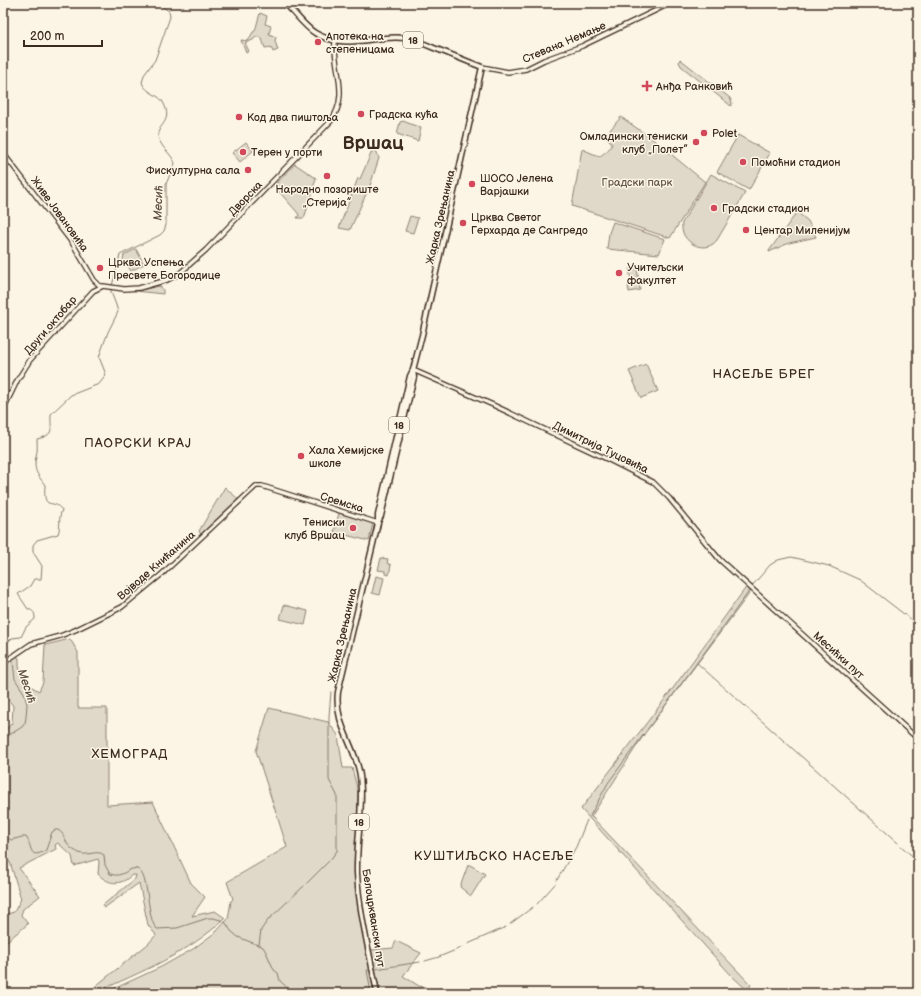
<svg xmlns="http://www.w3.org/2000/svg" width="921" height="996" viewBox="0 0 921 996" font-family="'Balsamiq Sans',sans-serif">
<style>
.green{fill:#e0d8c8;stroke:#8e8173}
.lines{fill:none;stroke-linecap:round;stroke-linejoin:round}
.stream{stroke:#85796b;stroke-width:1}
.secondary-casing{stroke:#3b2a1e;stroke-width:6}
.primary-casing{stroke:#3b2a1e;stroke-width:7}
.secondary{stroke:#fcf5e5;stroke-width:3.5}
.primary{stroke:#fcf5e5;stroke-width:4}
.poi-dot{fill:#d1495b;stroke:#fcf5e5;stroke-width:1.5}
.labels{text-anchor:middle;stroke-width:3;stroke-linejoin:round;paint-order:stroke}
.shield{fill:#fcf5e5;stroke:#75675a;stroke-width:1}
.shield-label{font-size:10px;font-weight:bold;fill:#3b2a1e}
.poi-label{font-size:11px;fill:#3b2a1e;stroke:#fcf5e5;text-anchor:start}
.street-label{font-size:11px;fill:#3b2a1e;stroke:#fcf5e5}
.park-label{font-size:11px;fill:#645648;stroke:#fcf5e5}
.water-label{font-size:12px;font-style:italic;fill:#605144;stroke:#fcf5e5}
.quarter-label{font-size:13px;letter-spacing:1px;fill:#3b2a1e;stroke:#fcf5e5}
.town-label{font-size:19px;font-weight:bold;fill:#3b2a1e;stroke:#fcf5e5}
</style>
<rect width="100%" height="100%" fill="#fcf5e5"/>
<filter id="ink" filterUnits="userSpaceOnUse"><feTurbulence type="fractalNoise" baseFrequency=".025" numOctaves="2"/><feDisplacementMap in="SourceGraphic" scale="8" xChannelSelector="R" yChannelSelector="G"/><feConvolveMatrix kernelMatrix="1 2 1 2 8 2 1 2 1" color-interpolation-filters="sRGB"/></filter>
<g filter="url(#ink)">
<!-- green -->
<path class="green" d="M260 13 267 16 265 24 271 26 269 34 276 37 275 41 278 50 273 52 271 47 265 48 262 39 259 37H256L253 40 245 43 249 51 246 53 241 40 248 41 253 32 255 31Z
M680 59 730 98 732 103 731 106 681 66 679 62Z
M621 117 655 141 705 182 670 238 572 206 582 149 596 155 600 156C604 153 611 149 612 143L605 136Z
M403 121 421 128 418 141 397 134 400 122Z
M738 135 770 153 749 190 717 172Z
M246 142 253 151 240 162 232 153Z
M373 149 376 150 379 158 368 192H367L350 230 339 228 358 178 360 179Z
M295 164 316 178 312 192V195L304 218H297L299 215 297 212 274 186Z
M711 174 745 193 717 240C705 256 679 242 682 223Z
M797 212 808 221 816 237 789 243 769 252V251Z
M410 216 418 218 413 233 405 231Z
M613 222 665 239 659 254 607 249 609 233Z
M136 249 144 264 131 271 123 259 124 255Z
M637 268 640 290 629 292 628 286 632 285 629 269Z
M160 286 163 290V294L135 291Z
M646 364 658 391 641 398 629 371Z
M225 487 238 499 201 534 200 533 199 531Z
M339 513 373 523 369 541 334 532Z
M381 558 388 559 387 563 391 565 389 575 385 574V571L378 570Z
M376 576 384 578 380 595 372 593Z
M747 586 752 590 645 733 591 817H592L751 985 747 990 732 976 581 809 674 687Z
M284 605 308 611 305 625 280 619Z
M70 639 78 652V708H107V805L153 802 191 883 205 897 192 916 215 911 225 918C190 953 140 972 95 993H87L148 944 156 935 148 925 139 883 104 908 103 905 135 879 136 875H132C120 886 109 885 98 874L99 862 98 859 74 866 72 856 58 843 55 845 56 849 19 868 40 896 23 909 21 915 28 924 7 941 3 942V915L14 912 21 899 10 862 3 861V733L12 723 13 706 6 696H3V666L16 656 19 658V666L23 682 39 691 43 682 45 645Z
M269 708 328 722 338 735 343 768H352L358 792 356 861 360 912 374 993H110L109 991 161 967 193 949 217 931 228 919 231 901 233 899 227 882 287 847 256 751Z
M468 865H470L485 874 471 896 460 887Z
M396 941 421 953 403 976 419 986 425 987V993H403L390 990 386 993H380L371 950 393 948Z"/>
<g class="lines">
<!-- stream -->
<path class="stream" d="M112 286 120 255 160 235 164 231 166 225V184L175 163C171 153 160 147 158 136 157 125 173 122 164 104 160 94 147 94 142 83L144 75 155 60 170 17 169 11 157 3
M752 586 770 565 778 560 791 557 800 559 829 566 860 580 918 625
M9 657 7 643 12 638 21 637 26 627 35 619C35 613 34 611 28 609L18 594 30 586 34 579H41L42 566 33 552V545L37 540 58 534C61 527 58 518 62 510 52 497 43 513 45 485 37 474 33 470 36 456 38 450 37 444 37 439 56 435 50 429 51 414L71 395 99 384 104 378 105 372 99 357 108 332 118 312 116 305 111 292V289
M697 663 898 843
M647 730 699 660 750 590
M3 739 22 727 25 723 26 717 27 704 24 693 15 679 13 662 10 660
M3 760 5 766 3 771
M590 816 608 783 644 734
M3 835 11 840 22 837H26C33 846 28 861 46 850L52 832 55 830H58C65 834 64 840 69 846 71 849 76 851 79 853 88 857 97 849 104 855L105 865 110 874C123 879 129 866 137 869 150 873 146 920 157 929L177 928 208 918H213L221 920 226 923 231 931 238 937 263 947 266 952 274 970 278 973 280 981 293 993
M901 846 918 861
M557 880 576 847 587 820
M307 883 330 860 337 851V795L329 780V716L331 692
M537 904 555 884
M510 924 533 907
M468 944 506 927
M259 945 261 930 268 920 304 886
M425 961 439 957 463 947
M376 969 420 962
M371 970H367L371 993"/>
<defs>
<path id="secondary" d="M482 67 508 72 526 69 544 60 582 46 671 3
M3 153 73 244 94 280 100 286
M413 370 493 405 607 459 653 482 669 498 720 560 918 739
M3 410 18 379 30 360 93 291 103 286 124 289 139 288 167 280 180 273 206 250 331 121C350 94 333 69 335 40
M3 663 31 644 60 636 75 630 122 607 162 574 256 486H262L378 523"/>
<path id="primary" d="M285 3C294 12 305 27 315 33 345 51 375 34 405 38 415 40 425 44 434 48 450 54 466 61 482 67L422 335 413 370 410 376 378 515V523L338 692C334 725 356 746 360 776 364 807 356 841 357 873 359 913 370 954 377 993
M378 522 381 516 414 377 413 370"/>
</defs>
<!-- secondary casing -->
<use href="#secondary" class="secondary-casing"/>
<!-- primary casing -->
<use href="#primary" class="primary-casing"/>
<!-- secondary -->
<use href="#secondary" class="secondary"/>
<!-- primary -->
<use href="#primary" class="primary"/>
</g>
</g>
<!-- markers -->
<g class="poi-dot">
<circle cx="318" cy="42" r="4"/>
<path d="M645 80h4v4h4v4h-4v4h-4v-4h-4v-4h4z"/>
<circle cx="361" cy="114" r="4"/>
<circle cx="239" cy="117" r="4"/>
<circle cx="704" cy="133" r="4"/>
<circle cx="696" cy="142" r="4"/>
<circle cx="243" cy="152" r="4"/>
<circle cx="743" cy="162" r="4"/>
<circle cx="248" cy="170" r="4"/>
<circle cx="327" cy="176" r="4"/>
<circle cx="472" cy="184" r="4"/>
<circle cx="714" cy="208" r="4"/>
<circle cx="463" cy="223" r="4"/>
<circle cx="746" cy="230" r="4"/>
<circle cx="100" cy="268" r="4"/>
<circle cx="619" cy="273" r="4"/>
<circle cx="301" cy="456" r="4"/>
<circle cx="353" cy="528" r="4"/>
</g>
<g class="labels">
<!-- shield labels -->
<g class="shield">
<rect x="403" y="32" width="20" height="16" rx="3"/>
<rect x="389" y="417" width="20" height="16" rx="3"/>
<rect x="349" y="814" width="20" height="16" rx="3"/>
</g>
<g class="shield-label">
<text x="413" y="44">18</text>
<text x="399" y="429">18</text>
<text x="359" y="826">18</text>
</g>
<!-- poi labels -->
<g class="poi-label">
<text x="326" y="40">Апотека на<tspan x="326" dy="13">степеницама</tspan></text>
<text x="656" y="90">Анђа Ранковић</text>
<text x="369" y="118">Градска кућа</text>
<text x="247" y="121">Код два пиштоља</text>
<text x="712" y="137">Polet</text>
<text x="688" y="140" text-anchor="end">Омладински тениски<tspan x="688" dy="13">клуб „Полет”</tspan></text>
<text x="251" y="156">Терен у порти</text>
<text x="751" y="166">Помоћни стадион</text>
<text x="240" y="174" text-anchor="end">Фискултурна сала</text>
<text x="480" y="182">ШОСО Јелена<tspan x="480" dy="13">Варјашки</tspan></text>
<text x="327" y="193" text-anchor="middle">Народно позориште<tspan x="327" dy="13">„Стерија”</tspan></text>
<text x="722" y="212">Градски стадион</text>
<text x="471" y="221">Црква Светог<tspan x="471" dy="13">Герхарда де Сангредо</tspan></text>
<text x="754" y="234">Центар Миленијум</text>
<text x="108" y="266">Црква Успења<tspan x="108" dy="13">Пресвете Богородице</tspan></text>
<text x="627" y="271">Учитељски<tspan x="627" dy="13">факултет</tspan></text>
<text x="309" y="454">Хала Хемијске<tspan x="309" dy="13">школе</tspan></text>
<text x="345" y="526" text-anchor="end">Тениски<tspan x="345" dy="13">клуб Вршац</tspan></text>
</g>
<!-- street labels -->
<g class="street-label">
<text transform="translate(564 42) rotate(-23)" y="4">Стевана Немање</text>
<text transform="translate(245 198) rotate(-46)" y="4">Дворска</text>
<text transform="translate(60 214) rotate(54)" y="4">Живе Јовановића</text>
<text transform="translate(440 217) rotate(-77)" y="4">Жарка Зрењанина</text>
<text transform="translate(50 325) rotate(-49)" y="4">Други октобар</text>
<text transform="translate(601 447) rotate(26)" y="4">Димитрија Туцовића</text>
<text transform="translate(342 502) rotate(17)" y="4">Сремска</text>
<text transform="translate(156 565) rotate(-41)" y="4">Војводе Книћанина</text>
<text transform="translate(342 635) rotate(-77)" y="4">Жарка Зрењанина</text>
<text transform="translate(839 655) rotate(42)" y="4">Месићки пут</text>
<text transform="translate(374 918) rotate(81)" y="4">Белоцрквански пут</text>
</g>
<!-- park labels -->
<g class="park-label">
<text x="637" y="186">Градски парк</text>
</g>
<!-- water labels -->
<g class="water-label">
<text transform="translate(158 203) rotate(-88)" y="4">Месић</text>
<text transform="translate(27 686) rotate(72)" y="4">Месић</text>
</g>
<!-- quarter labels -->
<g class="quarter-label">
<text x="764" y="378">НАСЕЉЕ БРЕГ</text>
<text x="138" y="447">ПАОРСКИ КРАЈ</text>
<text x="130" y="758">ХЕМОГРАД</text>
<text x="494" y="860">КУШТИЉСКО НАСЕЉЕ</text>
</g>
<!-- town labels -->
<g class="town-label">
<text x="373" y="149">Вршац</text>
</g>
</g>
<!-- margin -->
<rect width="921" height="996" fill="none" stroke="#fcf5e5" stroke-width="16"/>
<rect x="8" y="8" width="905" height="980" fill="none" stroke="#3b2a1e" stroke-width="1.5" filter="url(#ink)"/>
<!-- scale -->
<path d="M24 40v6h78v-6" fill="none" stroke="#3b2a1e" stroke-width="2"/>
<text x="30" y="40" font-size="12" fill="#3b2a1e" stroke="#fcf5e5" stroke-width="3" paint-order="stroke">200 m</text>
</svg>
